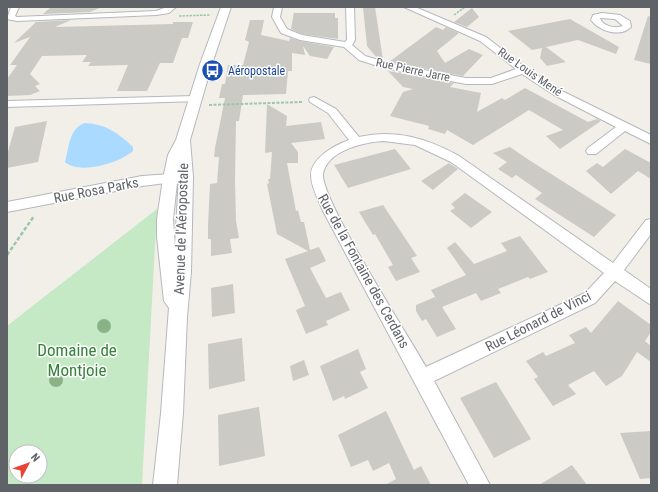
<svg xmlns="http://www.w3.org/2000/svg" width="658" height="492" viewBox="0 0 658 492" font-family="'Roboto Condensed',sans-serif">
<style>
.green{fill:#c5e8c5;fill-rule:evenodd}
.water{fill:#aadaff}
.building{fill:#cccac5}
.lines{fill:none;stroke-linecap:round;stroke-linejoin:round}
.minor-casing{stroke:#b5b8bc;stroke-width:2}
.tertiary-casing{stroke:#b5b8bc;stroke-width:2}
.path-far2{stroke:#9cc7a9;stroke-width:1.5;stroke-dasharray:2.5 1;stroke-linecap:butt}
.path-far1{stroke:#9cc7a9;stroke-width:2;stroke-dasharray:3 1.5;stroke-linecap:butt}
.path{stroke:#9cc7a9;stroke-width:2.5;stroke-dasharray:4 2;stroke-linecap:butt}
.minor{fill:#fff;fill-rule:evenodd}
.tertiary{fill:#fff;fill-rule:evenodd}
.tree{fill:#89b387}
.labels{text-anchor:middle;stroke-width:3;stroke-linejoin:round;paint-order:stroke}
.far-street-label{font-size:12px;fill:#5f6368;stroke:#fff}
.far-transit-label{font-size:12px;fill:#164399;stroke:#fff;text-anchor:start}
.street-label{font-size:14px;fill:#5f6368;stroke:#fff}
.near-park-label{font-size:17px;fill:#348238;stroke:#fff}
</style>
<rect width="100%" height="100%" fill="#f1efe8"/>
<!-- green -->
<path class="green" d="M157 209 142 485H7V326ZM16 452H40V476H16Z"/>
<!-- water -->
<path class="water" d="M85 123C106 124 118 133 133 147V151C120 163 79 175 65 162 69 148 69 128 85 123Z"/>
<!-- building -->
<path class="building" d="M51 7H102L90 12 43 14Z
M363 7H375L383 60 377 58 367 46Z
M472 8 479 17 467 27 454 22Z
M294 12 295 13H335V18H338V39L302 34 291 29Z
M648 16 651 17V64L634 60Z
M570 19 619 47 616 54 578 40 546 47 566 62 547 66 540 58 542 48 532 50 508 31Z
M71 20 55 27 173 24V22H193L188 38H182L173 63H160L147 91H117L128 65 88 66 91 62H82L87 55 42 56 30 74 40 84 35 86 40 91 30 95 7 96V79L17 65H10L30 37 14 43 36 22Z
M250 20H264L261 35 289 41 290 38 300 41 334 47 327 59 310 56 303 46 305 55 292 53V71H288L286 94 243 95 239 121H236L235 180 236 221 239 238 230 239 232 253 211 256V239H208V225L210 184 217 183 219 157H214L215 148 225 98H219L222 84H225L228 65H243L249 42 245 40Z
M436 27 443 30 446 27 459 33 437 51 445 63 469 49 483 55 463 76 389 62Z
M388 71 454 83 450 87 481 93 477 112 502 98 505 100 525 88 588 122 597 119 601 121 560 149 546 136 563 130 529 110 473 145 447 130 445 134 428 129 429 126 390 116 403 92 413 89 403 87Z
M267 104 287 116 286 126 321 122 325 139 291 143 298 152V163H287L296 211 298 210 301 222H304L310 250 319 247 326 261 310 268 326 298 341 292 350 310 326 321 328 325 306 334 296 310 305 306 285 259 308 251 277 234 267 184 269 183 268 179H270L272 152 265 153Z
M47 121 38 162 7 168V155L15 127Z
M510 147 529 160 616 215 594 237 549 208 535 199 542 193 516 175 512 178 498 169 507 162 493 153Z
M395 149 411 169 348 188 334 165Z
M625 149 651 163V179L638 171 611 194 586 171 597 163 603 167Z
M449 163 458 169 433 190 421 181Z
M465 193 492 212 471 228 450 211 455 208 451 204Z
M383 205 417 256 411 258 420 272 396 281 388 267 393 265 375 234 373 235 359 212Z
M520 236 548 272 530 279 528 277 498 289 501 293 481 301 476 293 442 307 456 329 437 337 426 319 422 321 416 311V305L435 297 439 303 431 290 466 275 447 248 455 242 474 264 507 251 501 243Z
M233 284 235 313 212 317 211 288Z
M618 301 651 325V332L645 341 651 346V362L637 352 622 376 606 386 594 371 568 385 576 394 553 406 534 379 538 377 526 361 543 352 546 356 575 343 569 335 586 327 591 333Z
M242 338 245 381 209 389 208 344Z
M358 349 366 369 360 372 368 388 345 399 344 396 333 401 320 366Z
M304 360 309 375 293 381 290 366Z
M496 382 531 439 494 458 460 398Z
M259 407 265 456 219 466 218 415Z
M386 411 414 470 421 466 431 485H385L396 479 389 463 373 471 368 460 351 467 338 435Z
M651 431V478L640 479 620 433Z
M572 465 587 485H539Z"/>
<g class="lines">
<defs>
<path id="minor" d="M11 7H19L15 16 17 17 156 11 167 7H176L169 13 156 15 17 21 7 19Z
M274 7H282L280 17 287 29 302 35 345 42 347 40 346 7H354L355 40 352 45 365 56 392 64 466 78H491L516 69 480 41 404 7H415L486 37 526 68 562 91 651 135V144L625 131 596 154H588L586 151 588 148 616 127 554 95 522 74 492 84H466L387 69 359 60 344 47 300 40 281 33 272 17Z
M602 13 620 15 630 21 631 27C620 38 599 31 591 20L593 15ZM600 18 615 19 623 26C615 29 602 26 600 18Z
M195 96 199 97 200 99 199 101 7 107V101Z
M314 97 336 109 359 137C396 129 426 138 459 156L613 263 646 220 651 219V234L624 270 651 289V305L615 281 595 303 434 381 490 485H469L323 211C319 201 311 187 311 175 311 158 335 145 349 140L328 113 310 102 309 100 310 98ZM384 141 415 145 451 162 604 273 585 293 426 367C409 337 320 198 323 174 327 150 365 142 384 141Z
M186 173 190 174 192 177 190 180 142 186 7 212V202L142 176Z"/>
<path id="tertiary" d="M221 7H231L212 64 190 140 193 177 191 272 187 317 183 413 177 485H153L161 413 169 308 164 301 157 237V219L163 179 168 155 176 140 200 64ZM178 174 179 177 175 246 173 219Z"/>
</defs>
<!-- minor casing -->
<use href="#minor" class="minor-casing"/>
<!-- tertiary casing -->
<use href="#tertiary" class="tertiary-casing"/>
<!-- path-far2 -->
<path class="path-far2" d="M454 15 465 7
M179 16 210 15"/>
<!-- path-far1 -->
<path class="path-far1" d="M209 105 302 102"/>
<!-- path -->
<path class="path" d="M7 255 34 216"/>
<!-- minor -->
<use href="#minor" class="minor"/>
<!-- tertiary -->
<use href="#tertiary" class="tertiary"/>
</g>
<!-- trees -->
<g class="tree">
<circle cx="104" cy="326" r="7"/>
<circle cx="56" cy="380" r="7"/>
</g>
<!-- icons -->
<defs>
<symbol id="bus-disc" viewBox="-11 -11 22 22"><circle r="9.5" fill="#1a4fb4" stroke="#fff"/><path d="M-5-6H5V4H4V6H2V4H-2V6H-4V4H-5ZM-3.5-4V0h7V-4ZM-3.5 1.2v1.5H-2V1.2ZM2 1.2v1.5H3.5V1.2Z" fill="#fff"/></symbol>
</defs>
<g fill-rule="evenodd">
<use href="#bus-disc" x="200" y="58" width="25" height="25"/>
</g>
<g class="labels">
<!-- far-street labels -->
<g class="far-street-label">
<text transform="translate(413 70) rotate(12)" y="4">Rue Pierre Jarre</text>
<text transform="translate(530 72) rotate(35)" y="4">Rue Louis Mené</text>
</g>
<!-- far-transit labels -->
<g class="far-transit-label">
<text x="228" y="75">Aéropostale</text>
</g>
<!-- street labels -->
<g class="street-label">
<text transform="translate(96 190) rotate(-11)" y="5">Rue Rosa Parks</text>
<text transform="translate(181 229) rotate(-88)" y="5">Avenue de l'Aéropostale</text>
<text transform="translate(364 271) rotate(61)" y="5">Rue de la Fontaine des Cerdans</text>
<text transform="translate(538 321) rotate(-27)" y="5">Rue Léonard de Vinci</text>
</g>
<!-- near-park labels -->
<g class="near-park-label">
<text x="77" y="356">Domaine de<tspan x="77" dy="20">Montjoie</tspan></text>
</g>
</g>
<!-- border -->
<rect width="658" height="492" fill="none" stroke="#5f6368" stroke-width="16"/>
<!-- north arrow -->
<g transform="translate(28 464) rotate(49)"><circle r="19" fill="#ffffff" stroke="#bfc1c3"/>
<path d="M0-3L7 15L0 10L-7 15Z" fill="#ea4335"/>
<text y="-6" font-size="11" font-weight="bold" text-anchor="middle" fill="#5f6368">N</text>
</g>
</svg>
